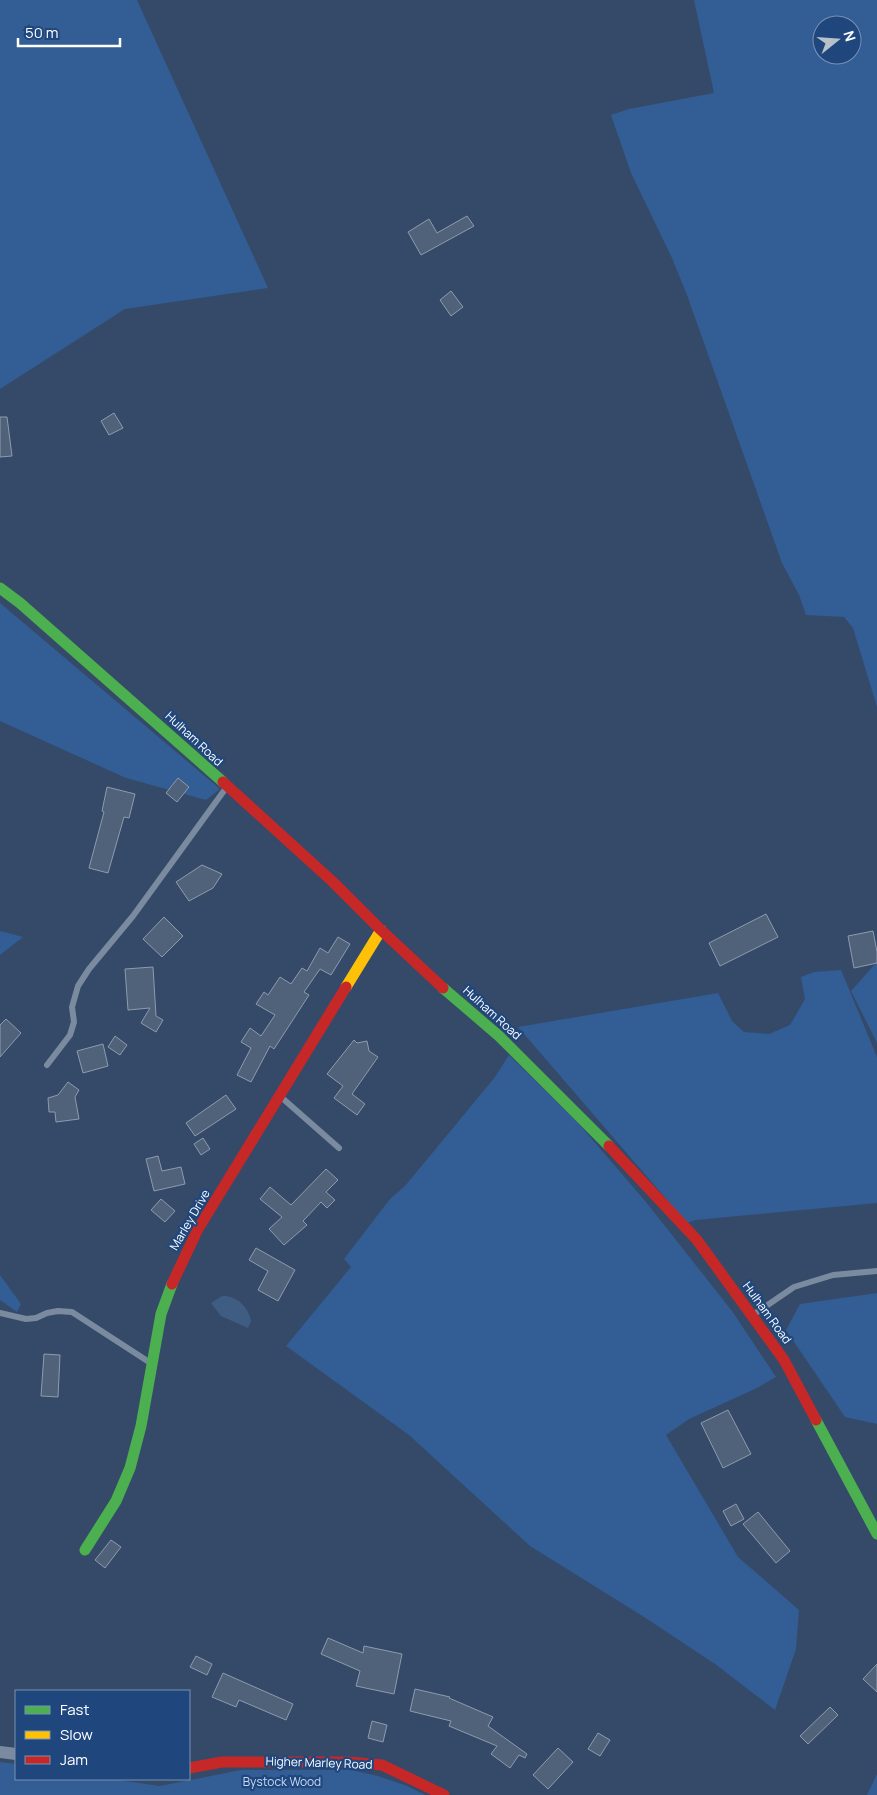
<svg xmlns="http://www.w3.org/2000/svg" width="877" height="1795" viewBox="0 0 877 1795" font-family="Manrope,sans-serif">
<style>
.green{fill:#325d95;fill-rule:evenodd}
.water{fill:#3f5c83}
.building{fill:#50627a;stroke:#8e9bae}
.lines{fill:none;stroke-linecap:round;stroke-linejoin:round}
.lane{stroke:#7a8a9f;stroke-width:6}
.street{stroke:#7a8a9f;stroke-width:12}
.fast{stroke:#4caf50;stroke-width:11}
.slow{stroke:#ffc107;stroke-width:11}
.jam{stroke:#c62828;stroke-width:11}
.labels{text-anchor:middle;stroke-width:4.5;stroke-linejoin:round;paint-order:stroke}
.street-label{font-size:12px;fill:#fff;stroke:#1f477e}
.park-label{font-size:12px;fill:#c7dbf6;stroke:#1f477e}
</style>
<rect width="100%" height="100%" fill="#354a68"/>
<!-- green -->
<path class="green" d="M0 0H137L268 288 125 309 0 389Z
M694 0H877V707L853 628 844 617 806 615 799 595 782 563 687 295 672 258 631 173 611 115 629 109 714 93ZM822 25H852V55H822Z
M0 603 220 789 206 800 126 778 0 721Z
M0 931 23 937 0 955Z
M877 962V1043L851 991Z
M841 970 877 1057V1203L696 1220 687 1223 518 1027 718 993 732 1021 744 1032 769 1034 790 1025 805 999 801 977 814 972Z
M509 1055 578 1123 646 1202 732 1311 776 1377 757 1388 689 1419 666 1435 738 1557 799 1610 796 1649 775 1710 715 1664 641 1615 530 1546 409 1435 286 1346 351 1267 344 1259 390 1199 405 1186 495 1077Z
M0 1275 21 1304 17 1312 0 1300Z
M877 1293V1424L845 1417 786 1330 800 1304Z
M0 1762 16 1764V1779H111L160 1786 241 1770H351L378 1776 407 1786 425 1795H0Z
M877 1774V1795H867Z"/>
<!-- water -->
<path class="water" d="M222 1296C236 1295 248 1306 251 1321L248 1328 221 1316 211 1303Z"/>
<!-- building -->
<path class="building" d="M467 216 474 226 421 255 408 232 429 219 437 233Z
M451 291 463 307 451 316 440 300Z
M114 413 123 428 109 435 101 421Z
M0 417H7L12 456 0 457Z
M178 778 189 787 177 802 166 793Z
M107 787 135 794 129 818 124 817 108 873 89 868 104 812 102 811Z
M202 865 222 874 213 888 189 901 176 882Z
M766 914 778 937 720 966 709 943Z
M164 917 183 936 162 957 143 939Z
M873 931 877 952V963L854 968 848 936Z
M338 937 350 944 331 975 320 969 304 992 309 995 274 1049 270 1046 251 1082 237 1075 251 1048 241 1042 250 1028 261 1036 275 1015 256 1004 264 992 268 995 280 977 291 984 302 968 307 971 320 948 328 953Z
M153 967 156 1016 163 1020 156 1032 141 1023 150 1008 128 1010 125 969Z
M6 1019 21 1033 0 1057V1025Z
M115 1036 127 1045 120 1055 108 1047Z
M354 1040 357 1043 367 1041 369 1051 378 1057 352 1094 365 1104 357 1115 334 1098 343 1086 327 1074Z
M103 1044 108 1066 83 1073 77 1051Z
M68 1082 79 1090 75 1097 79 1119 56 1122 55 1112H49L48 1098 58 1095Z
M226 1095 236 1109 195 1136 186 1123Z
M203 1138 210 1149 201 1155 194 1144Z
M158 1156 162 1171 181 1167 185 1184 154 1191 146 1159Z
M326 1169 338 1180 326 1192 335 1200 327 1208 321 1202 303 1221 307 1225 284 1245 269 1229 282 1217 260 1199 270 1187 291 1205Z
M161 1199 175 1211 165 1222 151 1210Z
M256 1248 295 1270 278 1301 258 1290 268 1271 249 1260Z
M44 1354 60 1355 58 1397 41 1396Z
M728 1410 751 1454 723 1468 701 1423Z
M736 1504 744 1519 731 1526 723 1511Z
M758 1512 790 1551 776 1563 743 1524Z
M111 1540 121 1547 105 1568 95 1560Z
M328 1638 363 1653 364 1646 402 1654 394 1694 356 1686 360 1671 321 1654Z
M196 1656 212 1664 207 1675 190 1667Z
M877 1664V1692L863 1679Z
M223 1673 293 1704 286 1720 239 1700 236 1707 212 1697Z
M415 1689 450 1697 449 1698 493 1717 488 1726 527 1754 525 1758 519 1755 510 1768 491 1754 497 1746 449 1726 451 1721 410 1711Z
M830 1707 838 1715 808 1744 800 1736Z
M372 1721 387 1725 383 1742 368 1738Z
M598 1733 610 1740 600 1756 588 1749Z
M558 1748 573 1762 548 1789 533 1775Z"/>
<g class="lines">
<!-- lane -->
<path class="lane" d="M47 1065 70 1035 74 1022 72 1007 78 986 89 969 133 916 226 788
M281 1097 339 1148
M0 1313 26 1319 36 1318 47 1313 58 1311 72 1312 149 1362
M753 1315 794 1287 833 1275 877 1271"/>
<!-- street -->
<path class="street" d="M0 1752 16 1754"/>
<!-- fast -->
<path class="fast" d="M0 588 20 603 223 782
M443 988 499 1036 609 1146
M816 1420 877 1534
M85 1550 116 1501 130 1468 141 1426 161 1314 172 1284"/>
<!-- slow -->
<path class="slow" d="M346 987 381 930"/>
<!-- jam -->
<path class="jam" d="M223 782 333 882 381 930 443 988
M609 1146 697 1240 784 1360 816 1420
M172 1284 198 1229 346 987
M189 1768 222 1762H349L382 1765 444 1795"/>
</g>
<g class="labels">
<!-- street labels -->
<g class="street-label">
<text transform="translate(194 739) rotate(43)" y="4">Hulham Road</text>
<text transform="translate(492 1013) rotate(42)" y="4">Hulham Road</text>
<text transform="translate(190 1220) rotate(-60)" y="4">Marley Drive</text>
<text transform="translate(767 1313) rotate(54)" y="4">Hulham Road</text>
<text transform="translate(319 1763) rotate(2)" y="4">Higher Marley Road</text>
</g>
<!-- park labels -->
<g class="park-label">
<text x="282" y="1786">Bystock Wood</text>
</g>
</g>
<!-- legend -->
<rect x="15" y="1690" width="175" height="90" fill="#1f477e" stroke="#7991b2"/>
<rect x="25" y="1706" width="25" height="8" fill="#4caf50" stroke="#7991b2"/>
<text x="60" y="1715" font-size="15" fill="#ffffff">Fast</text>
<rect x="25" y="1731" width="25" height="8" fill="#ffc107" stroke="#7991b2"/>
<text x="60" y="1740" font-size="15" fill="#ffffff">Slow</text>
<rect x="25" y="1756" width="25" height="8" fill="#c62828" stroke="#7991b2"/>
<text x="60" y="1765" font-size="15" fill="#ffffff">Jam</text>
<!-- north arrow -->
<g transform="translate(837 40) rotate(73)"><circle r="24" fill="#1f477e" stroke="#7991b2"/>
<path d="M0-4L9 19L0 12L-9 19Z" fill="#b8c0ca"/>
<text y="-8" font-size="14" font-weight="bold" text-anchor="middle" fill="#ffffff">N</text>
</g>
<!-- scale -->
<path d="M18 38v8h102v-8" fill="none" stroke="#ffffff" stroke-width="2.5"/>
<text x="25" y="38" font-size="15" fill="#ffffff" stroke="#1f477e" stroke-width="4" paint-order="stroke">50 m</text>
</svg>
